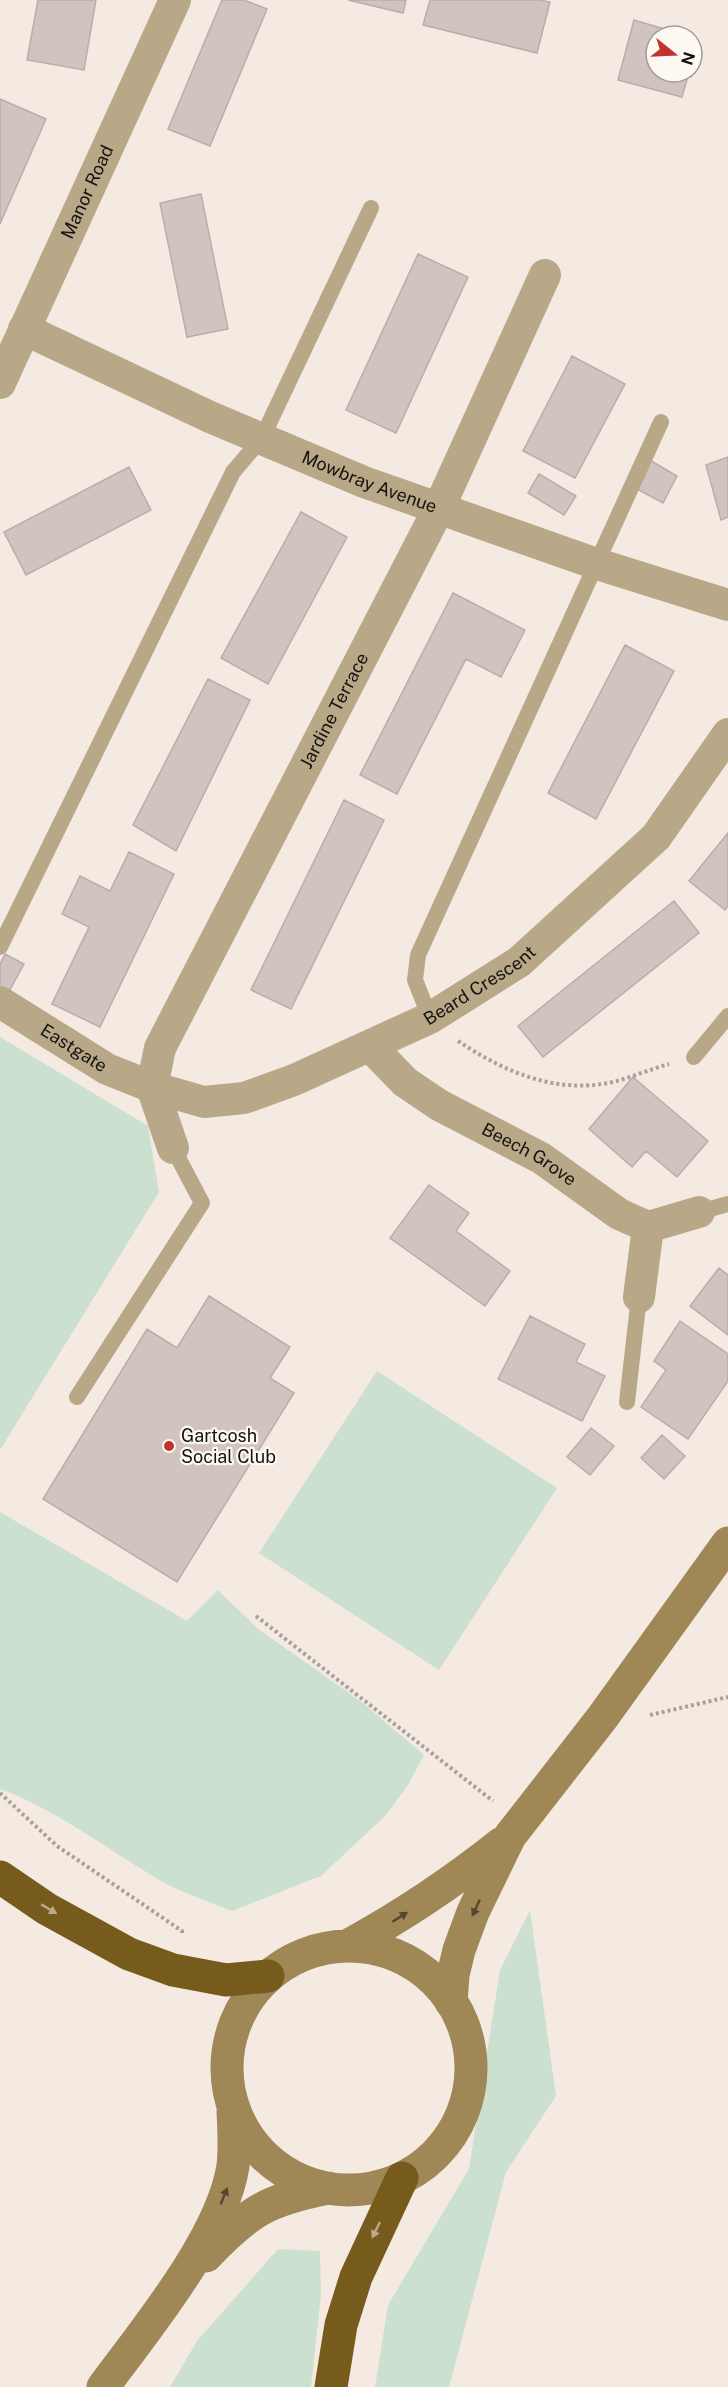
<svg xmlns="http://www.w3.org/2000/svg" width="728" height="2387" viewBox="0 0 728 2387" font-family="'Public Sans',sans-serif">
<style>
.green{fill:#cbe0cf}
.building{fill:#d1c4c0;stroke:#baada9;stroke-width:1.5}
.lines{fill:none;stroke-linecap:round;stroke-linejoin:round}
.path{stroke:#a8a09a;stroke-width:4;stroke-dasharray:3 3;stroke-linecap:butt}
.lane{stroke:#b9a888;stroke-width:16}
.street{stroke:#b9a888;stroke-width:32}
.secondary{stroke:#9f8756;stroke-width:33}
.highway{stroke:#775b1d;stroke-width:33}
.oneway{fill:#544730}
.oneway2{fill:#baaa88}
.poi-dot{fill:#c23330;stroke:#fef8f3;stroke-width:2}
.labels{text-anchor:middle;stroke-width:4.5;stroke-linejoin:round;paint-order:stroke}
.street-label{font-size:18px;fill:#161210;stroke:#fef8f3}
.poi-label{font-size:18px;fill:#161210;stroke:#fef8f3;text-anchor:start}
</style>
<rect width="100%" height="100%" fill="#f5eae2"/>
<!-- green -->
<path class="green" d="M0 1037 148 1126 159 1192 0 1450Z
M377 1371 557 1488 439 1670 259 1553Z
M0 1512 187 1621 218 1590 257 1628 363 1703 424 1755 408 1785 386 1815 321 1876 232 1911C206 1901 180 1892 156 1878 104 1847 57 1810 0 1789Z
M530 1910 556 2096 506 2172 449 2387H375L388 2305 469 2169 500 1970Z
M278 2249 320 2251 321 2295 311 2387H170L197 2341Z"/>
<!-- building -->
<path class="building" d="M38 0H96L84 70 27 60Z
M222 0H244L267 9 210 146 168 129Z
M348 0H406L403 13Z
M430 0H540L550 2 537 53 423 25Z
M634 20 668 30 667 36H656V72H689L682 97 618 80Z
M0 99 46 119 0 224Z
M201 194 228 329 187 337 160 203Z
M418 254 468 277 396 433 346 410Z
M572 356 625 384 575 478 523 451Z
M728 457V517L721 520 706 465Z
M648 459 677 476 663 503 633 487Z
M129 467 151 510 26 575 4 532Z
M539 474 576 496 564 515 528 493Z
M301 512 347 537 268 684 221 658Z
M453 593 525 630 501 677 466 659 397 794 360 775Z
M625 645 674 671 596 819 548 793Z
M208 679 250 700 176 851 133 825Z
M344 800 384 820 291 1009 251 990Z
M728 833V906L725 910 689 881Z
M129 852 174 874 100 1027 52 1004 89 927 62 914 80 876 110 891Z
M674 901 699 933 543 1057 518 1026Z
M5 954 24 964 7 995 0 992V964Z
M633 1077 708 1141 677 1177 646 1151 632 1167 589 1129Z
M429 1185 469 1213 456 1231 510 1271 485 1306 390 1238Z
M719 1268 728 1275V1335L690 1306Z
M209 1296 290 1347 270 1378 294 1393 177 1582 43 1499 147 1329 177 1348Z
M530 1316 585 1344 576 1362 605 1376 582 1421 498 1379Z
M680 1321 728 1354V1381L688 1439 641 1407 666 1370 654 1361Z
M591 1428 614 1446 590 1475 567 1457Z
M662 1435 685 1456 664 1479 641 1458Z"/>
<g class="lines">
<!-- path -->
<path class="path" d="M458 1041C500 1069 549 1092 602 1084 624 1081 647 1070 669 1064
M256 1616 493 1801
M650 1715 728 1697
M0 1793 57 1846 182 1931V1935"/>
<!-- lane -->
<path class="lane" d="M0 947 233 472 262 438 371 208
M430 1018 415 980 418 955 661 422
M694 1057 728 1016
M699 1212 728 1204
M77 1397 202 1203 173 1148
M627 1402 639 1297"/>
<!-- street -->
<g class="street">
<path id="s1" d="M24 329 210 417 364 482 594 563 728 605"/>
<path id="s2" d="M0 383 175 0"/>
<path id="s3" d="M0 1002 107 1069 152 1087 204 1102 244 1098 294 1080 430 1018 519 962 656 837 728 734"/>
<path id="s4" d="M370 1046 405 1082 439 1105 541 1158 619 1214 648 1227 699 1212"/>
<path id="s5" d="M173 1148 152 1087 160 1048 439 508 545 275"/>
<path d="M639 1297 648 1227"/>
</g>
<!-- secondary -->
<path class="secondary" d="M349 1945C404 1915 453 1882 502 1843
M227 2068a122 122 0 1 1 244 0a122 122 0 1 1-244 0Z
M451 2002 453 1975 459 1950 473 1912 510 1836 602 1718 728 1543
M206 2256C249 2211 267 2200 328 2188
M103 2387C146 2329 222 2237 233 2166 235 2148 234 2129 233 2111"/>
<!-- highway -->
<path class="highway" d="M0 1877 47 1909 129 1954 173 1970 226 1980 268 1976
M331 2387 341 2325 356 2277 402 2178"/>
</g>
<!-- one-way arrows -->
<defs><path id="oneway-solid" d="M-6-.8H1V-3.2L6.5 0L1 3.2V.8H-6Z" transform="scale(1.5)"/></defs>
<g class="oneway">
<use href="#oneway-solid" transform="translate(476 1908) rotate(115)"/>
<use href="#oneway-solid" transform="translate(400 1917) rotate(-32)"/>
<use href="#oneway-solid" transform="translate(224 2196) rotate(-68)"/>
</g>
<g class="oneway2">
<use href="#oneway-solid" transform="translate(49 1909) rotate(31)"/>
<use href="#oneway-solid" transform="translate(376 2230) rotate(116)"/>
</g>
<!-- markers -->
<circle class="poi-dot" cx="169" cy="1446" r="6"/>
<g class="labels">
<!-- street labels -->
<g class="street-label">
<text dy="6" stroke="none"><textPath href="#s2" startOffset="210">Manor Road</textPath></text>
<text dy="6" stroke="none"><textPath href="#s1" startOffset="378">Mowbray Avenue</textPath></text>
<text dy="6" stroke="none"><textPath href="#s5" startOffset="484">Jardine Terrace</textPath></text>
<text dy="6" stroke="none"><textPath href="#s3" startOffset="531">Beard Crescent</textPath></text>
<text dy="6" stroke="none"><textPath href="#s3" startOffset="87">Eastgate</textPath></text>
<text dy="6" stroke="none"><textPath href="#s4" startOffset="194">Beech Grove</textPath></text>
</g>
<!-- poi labels -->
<g class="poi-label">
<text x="181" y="1442">Gartcosh<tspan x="181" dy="21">Social Club</tspan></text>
</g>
</g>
<!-- north arrow -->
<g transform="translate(674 54) rotate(108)"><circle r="28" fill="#fef8f3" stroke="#a19c98" stroke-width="1.5"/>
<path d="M0-4.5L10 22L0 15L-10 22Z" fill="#c23330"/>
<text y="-9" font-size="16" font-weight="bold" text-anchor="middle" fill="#161210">N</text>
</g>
</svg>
